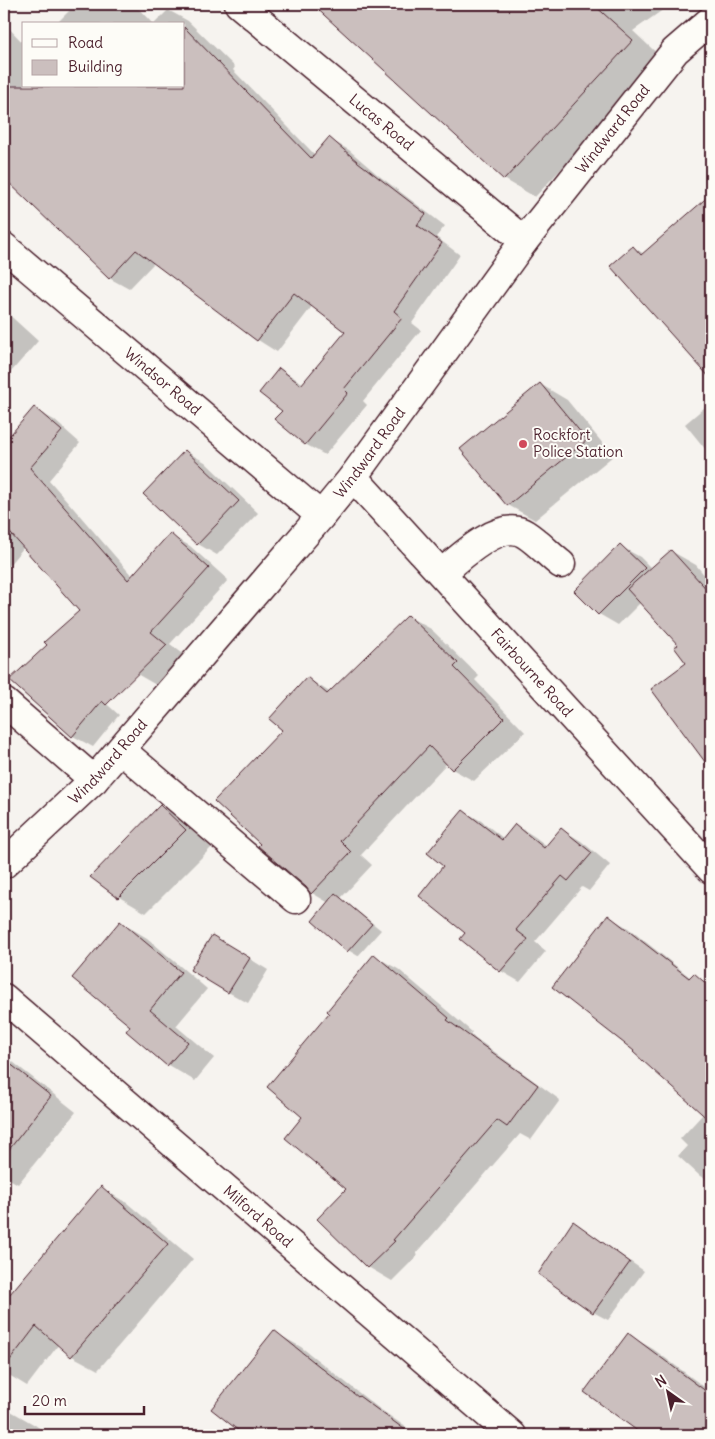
<svg xmlns="http://www.w3.org/2000/svg" width="715" height="1439" viewBox="0 0 715 1439" font-family="Delius,sans-serif">
<style>
.shadow{fill:#0003}
.building{fill:#cbbfbe;stroke:#4a1f2b}
.lines{fill:none;stroke-linecap:round;stroke-linejoin:round}
.minor-casing{stroke:#4a1f2b;stroke-width:31}
.major-casing{stroke:#4a1f2b;stroke-width:31}
.minor{stroke:#fdfcf7;stroke-width:28}
.major{stroke:#fdfcf7;stroke-width:28}
.poi-dot{fill:#d1495b;stroke:#fdfcf7;stroke-width:2}
.labels{text-anchor:middle;stroke-width:4;stroke-linejoin:round;paint-order:stroke}
.street-label{font-size:15px;fill:#4a1f2b;stroke:#fdfcf7}
.poi-label{font-size:15px;fill:#4a1f2b;stroke:#fdfcf7;text-anchor:start}
</style>
<rect width="100%" height="100%" fill="#f6f3ef"/>
<filter id="ink" filterUnits="userSpaceOnUse"><feTurbulence type="fractalNoise" baseFrequency=".02" numOctaves="2"/><feDisplacementMap in="SourceGraphic" scale="10" xChannelSelector="R" yChannelSelector="G"/><feConvolveMatrix kernelMatrix="1 2 1 2 8 2 1 2 1" color-interpolation-filters="sRGB"/></filter>
<g filter="url(#ink)">
<!-- shadow -->
<path class="shadow" d="M72 4H134L153 24H56L74 6Z
M314 4H671L633 31 663 59 535 197 504 179Z
M168 10 188 21 235 67 233 70 315 155 329 139 349 150 378 175 445 226 436 237 460 255 412 323 421 330 363 401 367 405 325 455 305 444 284 411 280 369 304 384 347 331 313 305 277 352 258 340 154 263 129 289 109 278 4 177V23L24 44V86H184V24H154Z
M711 196V377L612 266 633 247 644 254Z
M4 310 38 341 4 380Z
M540 384 567 400 613 456 535 520 508 505Z
M711 402V456L685 424Z
M34 409 54 420 80 443 49 480 133 577 170 535 190 546 228 580 170 644 186 656 156 685 137 674 24 547 4 571V427L11 436Z
M185 451 205 462 258 513 217 555 198 544Z
M620 546 640 557 652 569 671 551 696 565 711 583V755L695 746 688 664 680 645 641 602 618 625 599 614Z
M4 612 8 615 4 620Z
M409 617 431 629 479 676 475 680 525 732 474 781 452 769 447 763 361 855 372 865 341 898 381 930 358 956 348 950 329 903 312 893 283 730 307 678 331 693Z
M61 663 119 715 93 747 73 736 11 680Z
M161 806 187 822 212 847 146 913 119 897 92 877Z
M463 811 483 822 504 839 516 825 535 837 547 846 561 829 581 841 610 865 589 891 582 887 535 942 546 951 520 982 501 971 467 933 445 866Z
M609 917 628 928 691 978 694 975 711 985V1182L700 1176 678 1156 687 1146 680 1139 703 1114Z
M120 922 147 938 207 989 176 1026 214 1058 195 1081 168 1065 127 1031 132 1026Z
M232 948 268 970 248 1003 228 992Z
M374 956 398 969 472 1032 470 1034 560 1100 531 1140 520 1134 416 1254 418 1255 392 1281 368 1267 319 1219 348 1189 304 1117 331 1013Z
M4 1055 76 1112 18 1184 4 1176Z
M101 1188 127 1203 193 1259 98 1370 72 1356 59 1344 27 1386 4 1372V1299L6 1301Z
M574 1223 588 1232 644 1271 608 1320 593 1312Z
M274 1332 301 1347 377 1407 417 1435H246L213 1409Z
M628 1335 653 1349 711 1392V1435H645L586 1392Z
M9 1410 35 1425 50 1435H4V1418Z"/>
<!-- building -->
<path class="building" d="M312 4H593L633 40 504 180Z
M184 27 311 158 329 137 358 162 426 214 417 225 442 243 394 311 402 318 344 389 348 393 305 445 274 419 282 411 259 393 279 368 301 385 345 332 294 293 257 341 136 250 109 279 4 178V86H184Z
M711 194V379L610 266 633 246 641 255Z
M540 383 587 440 507 506 460 449Z
M34 407 62 431 30 468 128 580 170 533 209 568 151 632 167 645 106 705 102 701 72 737 9 680 47 645 44 642 79 611 4 526V438L6 440Z
M185 450 239 501 197 545 143 494Z
M620 544 645 568 598 615 574 591Z
M671 550 711 594V770L651 689 686 663 674 647 678 645 627 589Z
M408 615 458 663 454 667 504 718 452 770 429 746 340 841 351 852 311 894 306 887 258 846 260 844 214 801 282 730 269 719 307 677 327 694Z
M160 805 186 830 118 898 90 877Z
M463 810 502 840 515 824 544 848 561 828 592 853 568 881 562 876 516 930 528 939 500 972 460 939 465 933 419 896 443 866 427 853Z
M335 893 372 924 347 952 312 921Z
M608 915 689 978 694 973 711 988V1122L633 1052 634 1051 552 987Z
M120 921 181 972 150 1010 188 1042 167 1066 126 1031 130 1026 72 978Z
M212 935 250 958 228 993 190 970Z
M374 954 449 1018 447 1020 538 1085 507 1127 497 1120 393 1240 395 1241 367 1268 317 1219 346 1189 285 1138 302 1117 267 1087 329 1013 327 1011Z
M4 1059 51 1096 4 1156Z
M101 1186 168 1244 71 1357 36 1326 4 1368V1301Z
M573 1221 630 1262 593 1313 538 1274Z
M274 1330 358 1397 359 1396 412 1435H244L211 1409Z
M628 1333 711 1395V1435H643L584 1392Z"/>
<g class="lines">
<defs>
<g id="minor">
<path id="s1" d="M239 4 524 241"/>
<path id="s2" d="M4 247 321 516"/>
<path id="s3" d="M353 477 711 869"/>
<path d="M442 573C458 559 501 518 525 534 538 542 549 555 561 564"/>
<path d="M4 702 94 780"/>
<path d="M121 750 296 899"/>
<path id="s4" d="M4 998 512 1435"/>
</g>
<g id="major">
<path id="s5" d="M4 864 94 780 321 516 353 477 524 241 675 51 711 20"/>
</g>
</defs>
<!-- minor casing -->
<use href="#minor" class="minor-casing"/>
<!-- major casing -->
<use href="#major" class="major-casing"/>
<!-- minor -->
<use href="#minor" class="minor"/>
<!-- major -->
<use href="#major" class="major"/>
</g>
</g>
<!-- markers -->
<circle class="poi-dot" cx="523" cy="444" r="5"/>
<g class="labels">
<!-- street labels -->
<g class="street-label">
<text dy="5" stroke="none"><textPath href="#s1" startOffset="185">Lucas Road</textPath></text>
<text dy="5" stroke="none"><textPath href="#s5" startOffset="956">Windward Road</textPath></text>
<text dy="5" stroke="none"><textPath href="#s2" startOffset="208">Windsor Road</textPath></text>
<text dy="5" stroke="none"><textPath href="#s5" startOffset="551">Windward Road</textPath></text>
<text dy="5" stroke="none"><textPath href="#s3" startOffset="265">Fairbourne Road</textPath></text>
<text dy="5" stroke="none"><textPath href="#s5" startOffset="146">Windward Road</textPath></text>
<text dy="5" stroke="none"><textPath href="#s4" startOffset="335">Milford Road</textPath></text>
</g>
<!-- poi labels -->
<g class="poi-label">
<text x="533" y="440">Rockfort<tspan x="533" dy="17">Police Station</tspan></text>
</g>
</g>
<!-- margin -->
<rect width="715" height="1439" fill="none" stroke="#fdfcf7" stroke-width="20"/>
<rect x="10" y="10" width="695" height="1419" fill="none" stroke="#4a1f2b" stroke-width="2" filter="url(#ink)"/>
<!-- legend -->
<rect x="22" y="22" width="162" height="65" fill="#fdfcf7" stroke="#b5a4a5"/>
<rect x="32" y="39" width="25" height="8" fill="#fdfcf7" stroke="#b5a4a5"/>
<text x="68" y="48" font-size="15" fill="#4a1f2b">Road</text>
<rect x="32" y="60" width="25" height="15" fill="#cbbfbe" stroke="#b5a4a5"/>
<text x="68" y="72" font-size="15" fill="#4a1f2b">Building</text>
<!-- north arrow -->
<g transform="translate(668 1392) rotate(327)" stroke="#fdfcf7" stroke-width="4" paint-order="stroke">
<path d="M0-4L9 19L0 12L-9 19Z" fill="#4a1f2b"/>
<text y="-8" font-size="14" font-weight="bold" text-anchor="middle" fill="#4a1f2b">N</text>
</g>
<!-- scale -->
<path d="M25 1406v8h119v-8" fill="none" stroke="#4a1f2b" stroke-width="2.5"/>
<text x="32" y="1406" font-size="15" fill="#4a1f2b" stroke="#fdfcf7" stroke-width="4" paint-order="stroke">20 m</text>
</svg>
